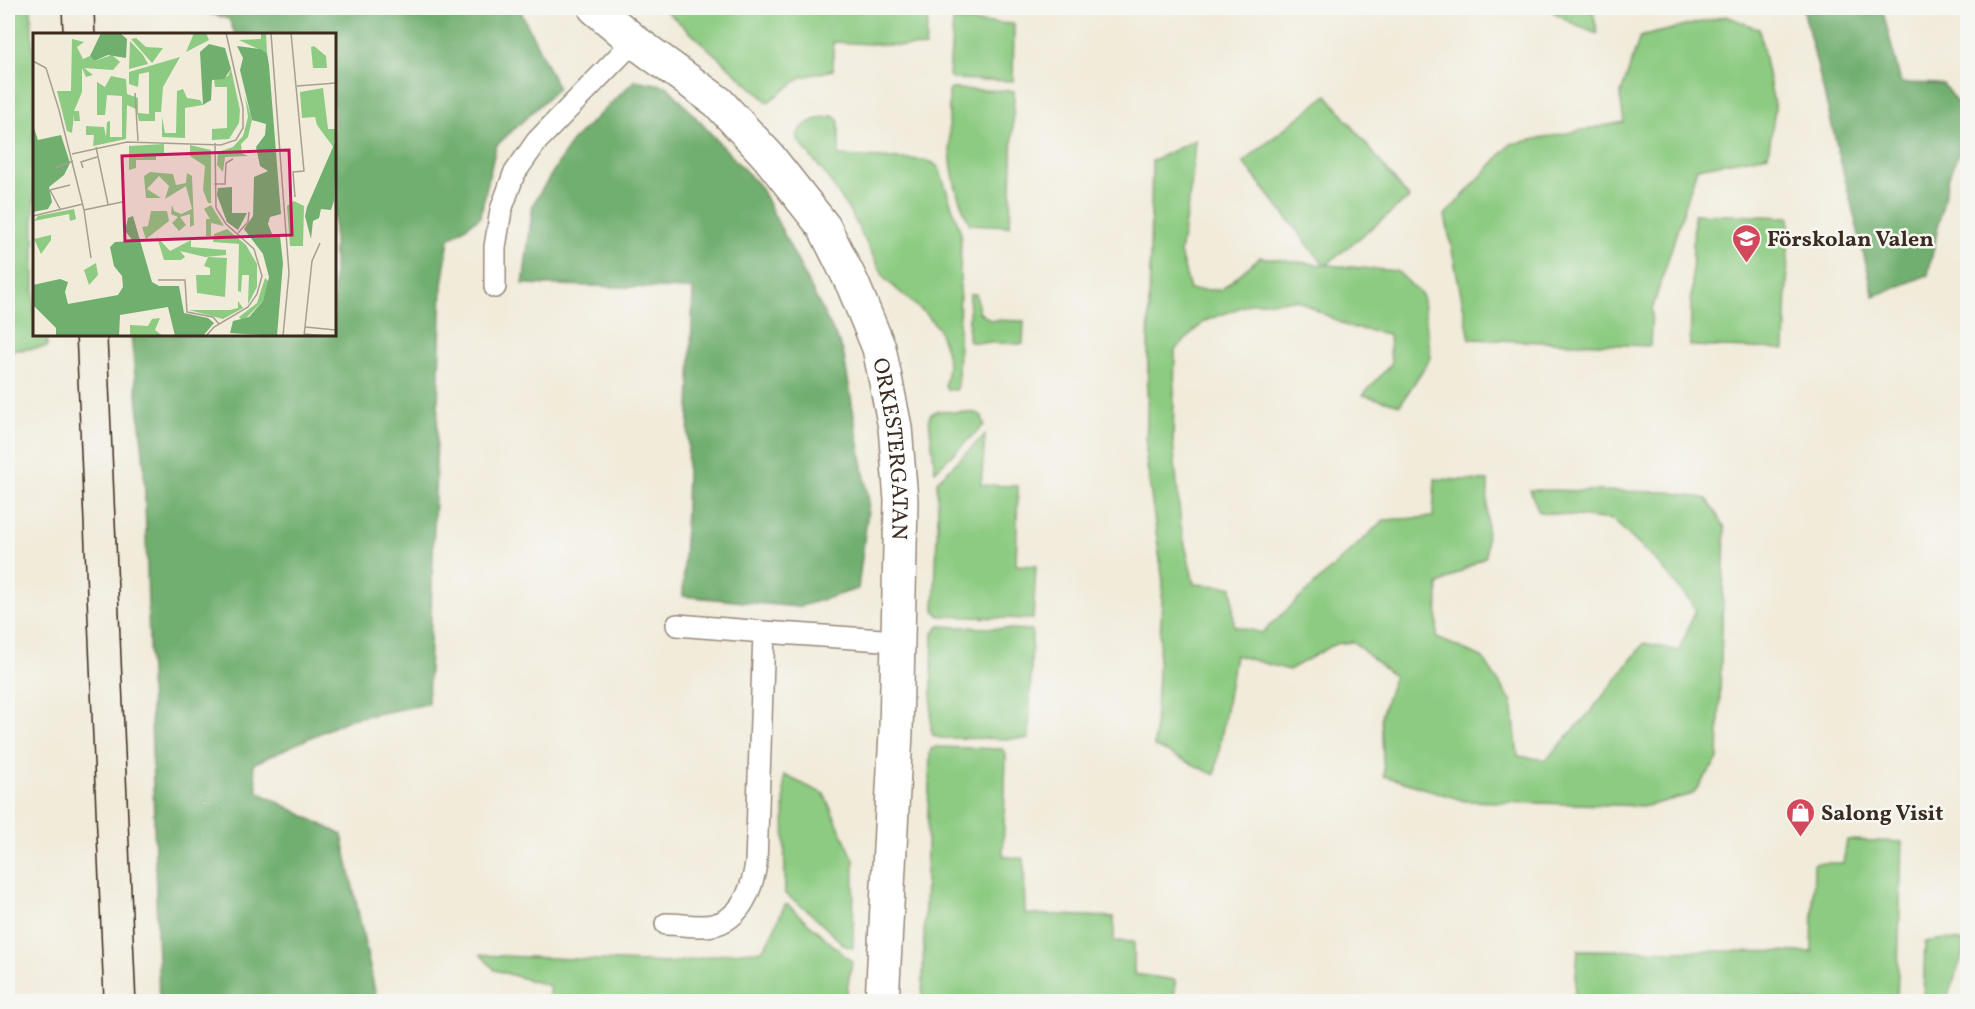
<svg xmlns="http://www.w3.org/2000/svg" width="1975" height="1009" viewBox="0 0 1975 1009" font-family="Vollkorn,serif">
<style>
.green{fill:#8ccb81;stroke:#647a50;stroke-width:1.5}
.forest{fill:#71af6f;stroke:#566c46;stroke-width:1.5}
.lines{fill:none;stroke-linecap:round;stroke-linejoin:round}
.service-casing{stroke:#968a7c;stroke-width:24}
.minor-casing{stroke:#968a7c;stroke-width:36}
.service{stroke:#fff;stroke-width:21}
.minor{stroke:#fff;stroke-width:33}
.tram{stroke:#3b2a1e;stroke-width:1.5}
.labels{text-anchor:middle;stroke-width:5;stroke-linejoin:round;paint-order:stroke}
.poi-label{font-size:22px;font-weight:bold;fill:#3b2a1e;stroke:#f6f6f2;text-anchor:start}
.street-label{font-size:22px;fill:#3b2a1e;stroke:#f6f6f2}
.inset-road{fill:none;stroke:#a89e8f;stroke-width:1.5}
.view{fill:#c2185b;fill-opacity:0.15;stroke:#c2185b;stroke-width:3}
.inset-edge{fill:none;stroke:#3b2a1e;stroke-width:3}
</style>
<rect width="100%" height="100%" fill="#f6f6f2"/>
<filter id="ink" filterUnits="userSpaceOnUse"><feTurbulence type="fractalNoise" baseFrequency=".0167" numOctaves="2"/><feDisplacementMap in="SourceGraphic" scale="12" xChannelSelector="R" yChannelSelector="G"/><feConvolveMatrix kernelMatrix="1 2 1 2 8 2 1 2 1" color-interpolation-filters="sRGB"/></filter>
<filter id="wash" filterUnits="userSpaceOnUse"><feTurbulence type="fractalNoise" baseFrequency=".008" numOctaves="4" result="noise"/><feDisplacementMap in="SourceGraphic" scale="24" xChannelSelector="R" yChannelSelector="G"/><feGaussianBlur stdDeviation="1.35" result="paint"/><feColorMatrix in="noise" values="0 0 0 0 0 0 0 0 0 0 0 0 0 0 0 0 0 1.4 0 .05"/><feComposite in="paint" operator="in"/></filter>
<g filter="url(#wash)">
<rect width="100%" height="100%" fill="#f1ebda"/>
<!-- green -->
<path class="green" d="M8 8H31L34 74V334L47 335V347L8 351Z
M663 8H929L925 47 833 42V70L802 77 768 102Z
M1547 8H1592L1598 34 1577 26Z
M1726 16 1759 29 1775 109 1768 155 1697 168 1652 310 1650 346 1470 339 1445 215 1511 144 1624 122 1620 96 1640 37Z
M953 21 1014 24 1013 81 952 79 949 76Z
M951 89 1014 91 1010 226 970 224C947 181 949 139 949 92Z
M1327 95 1409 198 1326 265 1397 271 1422 295 1431 357 1400 405 1363 395 1391 364 1389 334 1349 327 1297 300 1252 303 1205 321 1175 350 1173 442 1181 527 1194 584 1232 587 1234 626 1262 633 1384 520 1433 517 1435 479 1488 481 1486 556 1438 585 1437 638 1482 657 1512 702 1518 756 1546 760 1592 710 1644 643 1679 651 1696 609 1661 566 1613 520 1539 512 1530 490 1669 492 1707 499 1725 528 1718 759 1693 794 1647 806 1465 801 1384 776 1381 716 1394 677 1353 642 1335 644 1289 670 1235 655 1215 775 1154 746 1163 582 1146 458 1152 161 1195 140 1192 179 1180 253 1190 290H1221L1260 257 1324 265 1243 162Z
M833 116 838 120 839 124V156L924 160 933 163 939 168 961 233 958 382 956 390 947 389 945 385 948 367 947 353 939 330 929 317 885 279 852 215 826 175 799 142 797 136C803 121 818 118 833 116Z
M1694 214 1789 217 1785 349 1690 346Z
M970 294H976L979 312 990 320 1024 321 1023 344 970 342 968 338Z
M937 411 976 413 982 416 984 425 935 471 929 418 931 414Z
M985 435 981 485 1018 486 1016 565 1036 566 1033 619 940 616 934 610 938 521 937 481Z
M940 626 1032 630 1029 739 940 738 933 735 931 729 933 633Z
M936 747 1002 749 1006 754 1003 856 1024 859 1025 914 1114 917V941L1134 942V974L1175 980V1001H922L930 753 931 749Z
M784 775 824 794 854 860 853 948 844 945 806 909 785 894Z
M1847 840 1902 842 1897 1001H1574L1578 950 1812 952 1814 863H1843Z
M785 905H788L852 962 845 1001H548L550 986 495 970 481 955 668 963C697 960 733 950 761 951 774 937 776 921 785 905Z
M1945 939 1960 941 1966 946 1946 1001H1923L1925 942Z"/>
<!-- forest -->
<path class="forest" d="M190 8H519L558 88 496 146 480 217 449 239 442 285 428 704 350 719 253 764 258 792 342 835 377 1001H159L144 464 131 335 334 334V34H235L229 19Z
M1803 8H1882L1901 83 1943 84 1967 117V131L1948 179 1928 275 1874 296Z
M635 80 667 86 760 187 843 351 869 502 858 589 798 607 683 596 693 289 523 284 533 204 572 141Z"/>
</g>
<g filter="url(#ink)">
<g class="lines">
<defs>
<path id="service" d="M495 287V247L501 210 514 174 537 141 634 41
M677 625 764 632
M666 924C681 924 699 928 713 925 741 919 752 889 756 864L764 632 897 641"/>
<g id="minor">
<path id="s1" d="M595 8 634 41 718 102 768 156 824 227 853 285 879 348 895 427 901 500 896 732 882 1002"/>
</g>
</defs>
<!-- service casing -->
<use href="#service" class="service-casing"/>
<!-- minor casing -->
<use href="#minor" class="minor-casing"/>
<!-- service -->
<use href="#service" class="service"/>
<!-- minor -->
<use href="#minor" class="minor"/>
<!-- tram -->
<path class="tram" d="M62 8 63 34
M94 8 95 34
M76 334 104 1002
M107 334 136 1002"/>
</g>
</g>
<!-- icons -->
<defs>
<symbol id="school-pin" viewBox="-11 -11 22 30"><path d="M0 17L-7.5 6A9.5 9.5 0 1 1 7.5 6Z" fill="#d1495b" stroke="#f6f6f2"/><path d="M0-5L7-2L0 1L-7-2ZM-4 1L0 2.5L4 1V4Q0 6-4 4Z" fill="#fff"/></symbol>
<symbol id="shop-pin" viewBox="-11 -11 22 30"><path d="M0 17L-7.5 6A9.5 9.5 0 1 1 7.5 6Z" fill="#d1495b" stroke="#f6f6f2"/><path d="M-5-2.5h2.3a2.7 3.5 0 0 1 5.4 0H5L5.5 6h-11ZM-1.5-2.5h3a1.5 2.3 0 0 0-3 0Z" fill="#fff"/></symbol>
</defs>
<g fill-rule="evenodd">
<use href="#school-pin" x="1730" y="222" width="33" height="45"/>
<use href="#shop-pin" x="1784" y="796" width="33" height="45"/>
</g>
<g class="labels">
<!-- poi labels -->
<g class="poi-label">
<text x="1767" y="246">Förskolan Valen</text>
<text x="1821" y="820">Salong Visit</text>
</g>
<!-- street labels -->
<g class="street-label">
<text dy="8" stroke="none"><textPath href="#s1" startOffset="554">ORKESTERGATAN</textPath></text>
</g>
</g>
<!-- overview -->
<g transform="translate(33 33)">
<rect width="303" height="303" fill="#f1ebda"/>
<path d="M161 0H173L176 7 153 19ZM228 0H233L234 20 206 7 228 6ZM103 5 113 14 130 15 119 30 98 6ZM39 6 51 9 44 14 50 26 57 23 61 28 79 22 87 29 80 37 51 35 60 42 53 44 49 35V59L41 78H46L47 88H41V81L39 100 34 98 24 58H38ZM97 8 110 22 115 31 96 36ZM281 13 293 23 294 35H280L278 14ZM147 24 130 54 128 79H122V88H106L103 76 94 72 93 106 60 113 61 102H53V93L71 94 73 104 74 89 77 88V104H89V63L74 62 72 82H64V49L72 54 78 43 93 46 94 61 105 65V80L116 81V39L106 41 105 54 96 51V39ZM198 36 207 77 206 90 196 106 179 107V96L194 95V54H182L181 46 195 43ZM290 55 295 96H303L301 115 284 92 282 84 269 85 267 59ZM150 56 154 65 167 67 170 72 152 75V105L129 104V84L132 100H143L144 58ZM212 63 219 87 215 104 208 111 209 120 215 123 192 124 190 139 184 132 185 119 200 114 210 103 215 84ZM131 111V121H123V127H103V135L96 137V113ZM157 112 178 117V170H175L170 157 172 133 157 123ZM117 139 140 141 143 152 153 150 154 140 159 143 161 192 157 194V181L147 184 153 192 146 198 139 190 145 184 138 181 139 172 141 178 148 181 159 176 153 153 132 166 136 153 126 143 114 156 128 165H113L111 143ZM261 168 271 173 270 213H257L254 173ZM178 172 191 193 178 190V203H173V186H177L171 176ZM41 176 43 186 37 188 36 181 1 188 5 183ZM118 178H134L136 188 113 206 109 194 115 193ZM194 196 213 212 224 231V254L215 271 216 242H209L208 259 205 258 206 211 180 209 181 201ZM18 202V207L8 221 1 206ZM124 204 137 218 158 207V214L193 217V222L172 224 147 218 152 224 148 227H131ZM175 224 194 225 192 264 164 260 163 242H177V235L171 233ZM63 230 65 242 56 252 51 237ZM232 245 236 249 230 268 210 288 206 284 224 270ZM205 268 210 275 190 286 156 277H197L205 275ZM127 285 122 297 130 303H97V292L115 293 119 286Z" fill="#8ccb81"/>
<path d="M68 0H87L94 6 93 25 75 22 61 28 57 23ZM176 11 192 15 198 36 191 46 179 47 178 67 170 72 167 19ZM204 13 227 16 234 20 236 32 248 181 237 184 235 191 239 201 247 203 250 230 244 303 197 300 200 288 216 284 230 268 236 244 230 221 211 196 220 183 221 144 235 138 227 133 223 114 232 102 233 91 219 87 207 37 210 25ZM0 92 5 107 28 102 37 130 31 142 16 154 19 169 15 176 0 179ZM303 107 301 168 298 177 288 176 286 185 280 188 278 206 272 183 274 174ZM199 154V180H214L205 197 194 189 184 162 185 155ZM100 183 119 249 126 253H146L151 280 175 285 181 290 170 303H142L135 274 87 282 86 303H23V295L0 272V252L27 246 35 249 32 259 35 271 85 262 90 254 89 243 81 233 77 214 82 209 100 208 92 198 95 185Z" fill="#71af6f"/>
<path class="inset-road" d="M238 0 256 240 250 303M258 0 271 138 260 139 262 164M0 28 13 35 26 77 51 177 58 225M264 53 303 50M102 60 105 108M63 114 75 171M39 121 94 109 188 112 203 107 210 95V75L193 0M23 135 40 128M50 135 48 129 64 124M181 151H192L193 130 200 126M27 176 17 157 37 152M51 177 89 169M0 183 50 171M205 200 215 189 216 179M125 247H152L154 279 180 284 186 291M272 294 303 297M271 301 294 303M173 303 181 294 215 274 224 261 229 243 221 216 193 191 183 175 182 110M271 303 279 228 287 210"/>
<path class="view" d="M256 117 259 202 92 208 89 123Z"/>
<rect width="303" height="303" class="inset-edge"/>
</g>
<!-- margin -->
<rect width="1975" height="1009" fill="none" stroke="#f6f6f2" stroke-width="30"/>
</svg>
